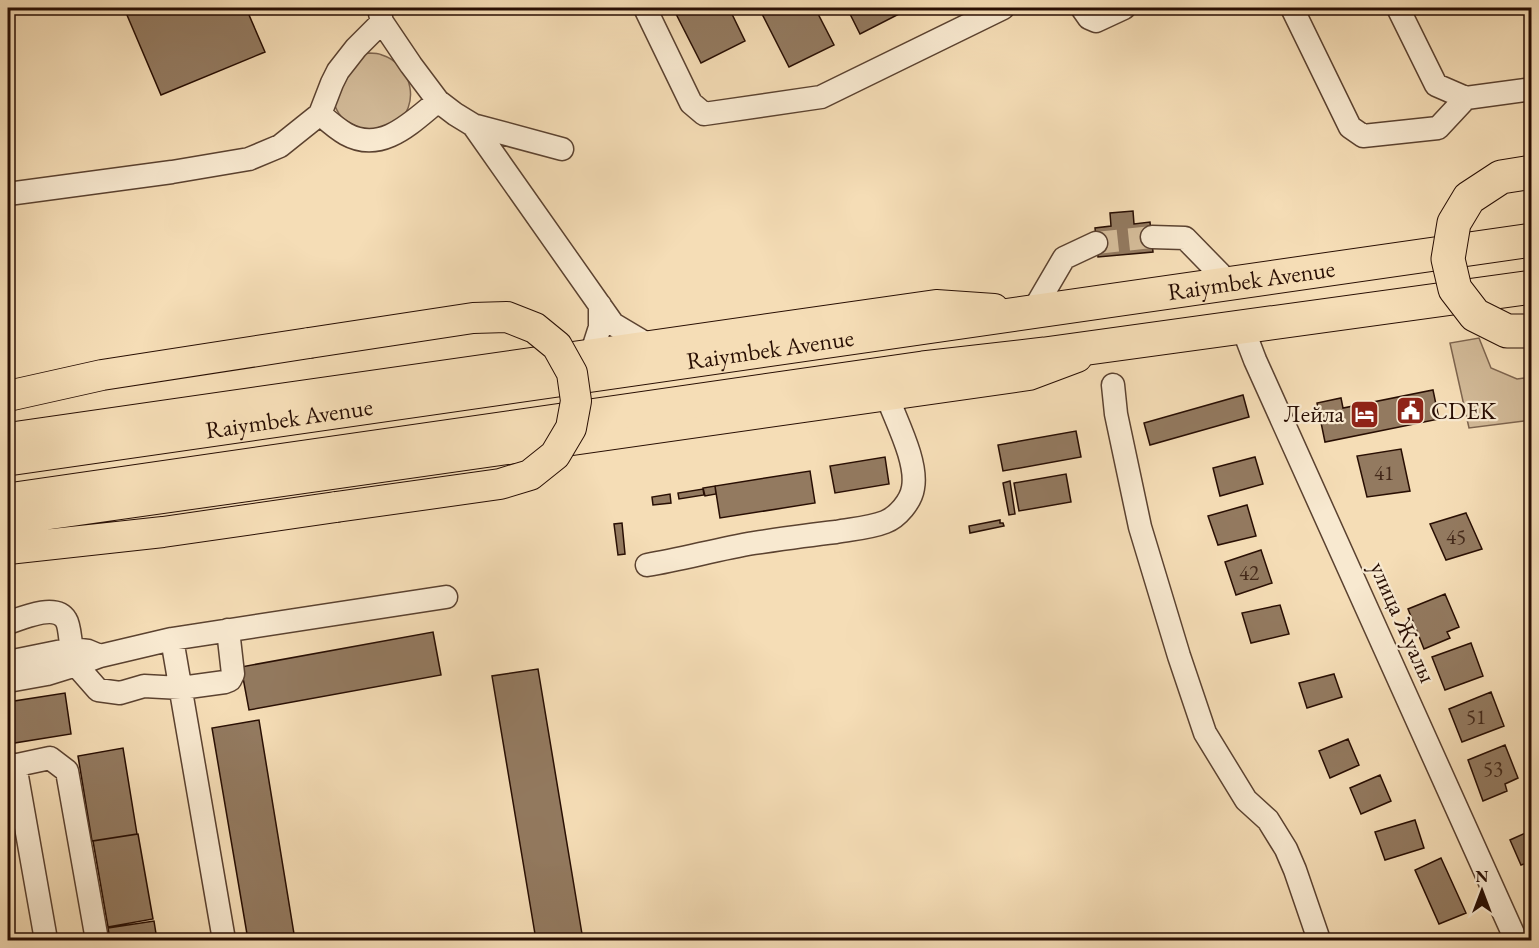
<svg xmlns="http://www.w3.org/2000/svg" width="1539" height="948" viewBox="0 0 1539 948" font-family="'EB Garamond',serif">
<style>
.green{fill:#d2ba98;stroke:#7d644e;stroke-width:1.5}
.building{fill:#937a60;stroke:#280e03;stroke-width:1.5}
.lines{fill:none;stroke-linecap:round;stroke-linejoin:round}
.minor-tunnel{stroke:#d6be9b;stroke-width:22;stroke-dasharray:22 11;stroke-linecap:butt}
.minor-casing{stroke:#5b4230;stroke-width:25}
.major-casing{stroke:#280e03;stroke-width:32}
.highway-casing{stroke:#280e03;stroke-width:35}
.minor{stroke:#f8e9d0;stroke-width:22}
.major{stroke:#f5ddb6;stroke-width:30}
.highway{stroke:#f5ddb6;stroke-width:33}
.major-bridge-casing{stroke:#280e03;stroke-width:32;stroke-linecap:butt}
.highway-bridge-casing{stroke:#280e03;stroke-width:35;stroke-linecap:butt}
.major-bridge{stroke:#f5ddb6;stroke-width:30}
.highway-bridge{stroke:#f5ddb6;stroke-width:33}
.labels{text-anchor:middle;stroke-width:4.5;stroke-linejoin:round;paint-order:stroke}
.number-label{font-size:21px;fill:#43291a}
.street-label{font-size:24px;fill:#280e03;stroke:#f8e9d0}
.poi-label{font-size:24px;fill:#280e03;stroke:#f8e9d0;text-anchor:start}
</style>
<rect width="100%" height="100%" fill="#f5ddb6"/>
<filter id="stains"><feTurbulence type="fractalNoise" baseFrequency=".00333" numOctaves="4"/><feColorMatrix values="0 0 0 0 .2 0 0 0 0 .09 0 0 0 0 .02 0 0 0 .5 -.17"/></filter>
<radialGradient id="worn" r=".72"><stop offset=".6" stop-color="#630" stop-opacity="0"/><stop offset="1" stop-color="#630" stop-opacity=".3"/></radialGradient>
<!-- green -->
<path class="green" d="M369 53C373 53 378 53 382 55 412 64 422 107 394 125 390 127 385 128 380 129 370 131 368 132 358 127 342 120 338 116 332 98L356 56Z
M1479 338 1491 368 1517 379 1531 377V420L1469 428 1450 343Z"/>
<!-- building -->
<path class="building" d="M124 8H246L265 52 161 95Z
M673 8H729L745 41 701 63Z
M759 8H815L834 45 789 67Z
M847 8H900L903 12 860 34Z
M1133 211 1134 224 1150 222 1153 252 1098 257 1095 228 1111 226 1110 213Z
M1433 390 1439 419 1325 442 1317 403 1341 398 1343 408Z
M1243 395 1249 417 1150 445 1144 423Z
M1076 431 1081 457 1003 471 998 445Z
M1401 449 1410 491 1367 497 1357 456Z
M885 457 889 484 835 493 830 466Z
M1255 457 1263 484 1220 496 1213 468Z
M810 471 815 503 720 518 715 486Z
M1066 474 1071 502 1019 511 1014 483Z
M1010 481 1015 514 1009 515 1003 483Z
M715 486 716 494 705 496 703 488Z
M703 489 704 495 679 499 678 493Z
M670 494 671 503 653 505 652 497Z
M1247 505 1256 536 1218 545 1208 516Z
M1466 513 1482 549 1446 560 1430 524Z
M1000 520V523H1003L1004 526 970 533 969 526Z
M622 523 625 554 618 555 614 524Z
M1261 550 1272 583 1236 595 1225 562Z
M1445 594 1459 627 1447 632 1450 638 1424 649 1408 609Z
M1280 605 1289 634 1251 643 1242 613Z
M433 632 441 675 249 710 241 667Z
M1471 643 1483 676 1445 690 1432 657Z
M538 669 583 940H536L492 676Z
M1334 674 1342 697 1307 708 1299 683Z
M1491 692 1504 726 1462 742 1449 709Z
M65 693 71 734 8 744V702Z
M259 720 295 940H248L212 728Z
M1348 739 1359 765 1330 778 1319 751Z
M1505 745 1518 778 1505 784 1507 791 1483 801 1468 760Z
M123 748 137 834 92 841 78 756Z
M1380 775 1391 801 1361 814 1350 788Z
M1415 820 1424 848 1385 860 1375 832Z
M1532 830V861L1521 865 1510 840Z
M138 834 153 919 108 927 93 841Z
M1441 858 1466 913 1439 924 1415 870Z
M154 921 157 940H110L108 928Z"/>
<g class="lines">
<!-- minor-tunnel -->
<path class="minor-tunnel" d="M1096 243 1152 237"/>
<defs>
<path id="minor" d="M645 8 691 103 704 114 821 97 1003 8
M1082 8 1089 18 1096 21 1124 8
M1292 8 1350 127 1363 136 1438 128 1466 98
M1398 8 1436 85 1466 98 1532 89
M379 9 382 22 411 65 438 101 455 114 473 125 562 149
M320 114C328 121 337 129 346 134 382 154 412 122 438 101
M473 125 613 324 650 346
M8 194 172 172 249 159 280 146 320 114 332 83 338 71 356 48 382 22
M1152 237 1185 238 1229 283
M1033 311 1064 258 1096 243
M1242 326 1255 360 1516 940
M591 355 600 327V305
M1113 385 1116 414 1140 527 1179 656 1205 733 1246 800 1268 820 1286 849 1295 870 1319 940
M647 565C683 559 718 549 754 543 781 539 809 535 836 532 852 529 870 528 885 522 898 517 911 501 913 488 918 462 896 421 887 396
M8 623C22 618 56 603 66 620 70 626 70 642 72 649
M172 639 446 597
M8 662 72 649 88 651 100 656
M76 665 98 690 120 693 144 686 181 688 225 682 230 680 233 674 228 630
M8 681 47 674 76 665 100 656 172 639 224 940
M15 765 46 940
M8 767 50 758 67 771 97 940"/>
<path id="major" d="M8 396 102 375 309 343
M8 438 936 305 994 309
M8 520 1029 375 1077 357
M8 549 163 532 336 507"/>
<g id="highway">
<path id="s1" d="M8 459 1532 240"/>
<path d="M8 500 923 368 1045 354 1532 287"/>
</g>
</defs>
<!-- minor casing -->
<use href="#minor" class="minor-casing"/>
<!-- major casing -->
<use href="#major" class="major-casing"/>
<!-- highway casing -->
<use href="#highway" class="highway-casing"/>
<!-- minor -->
<use href="#minor" class="minor"/>
<!-- major -->
<use href="#major" class="major"/>
<!-- highway -->
<use href="#highway" class="highway"/>
<defs>
<path id="major-bridge" d="M309 343 473 318 507 317 535 328 557 346 572 373 576 401 571 428 555 455 530 475 500 484 336 507"/>
<path id="highway-bridge" d="M1532 172 1501 177 1469 198 1454 223 1448 259 1455 289 1475 315 1507 331H1532"/>
</defs>
<!-- major-bridge casing -->
<use href="#major-bridge" class="major-bridge-casing"/>
<!-- highway-bridge casing -->
<use href="#highway-bridge" class="highway-bridge-casing"/>
<!-- major-bridge -->
<use href="#major-bridge" class="major-bridge"/>
<!-- highway-bridge -->
<use href="#highway-bridge" class="highway-bridge"/>
</g>
<!-- icons -->
<defs>
<symbol id="civic-square" viewBox="-11 -11 22 22"><rect x="-9" y="-9" width="18" height="18" rx="4" fill="#8f2418" stroke="#f8e9d0"/><path d="M-.6-6.5H3V-4.5H.6V-3L4-1V1h2V6H-6V1h2V-1L-.6-3ZM-1.2 2.5V6h2.4V2.5Z" fill="#fff"/></symbol>
<symbol id="hotel-square" viewBox="-11 -11 22 22"><rect x="-9" y="-9" width="18" height="18" rx="4" fill="#8f2418" stroke="#f8e9d0"/><path d="M-6-4.5h1.5V1H6V5H4.5V3h-9V5H-6ZM-4 0a1.8 1.8 0 1 1 3.6 0ZM.5 0V-2.5h3Q6-2.5 6 0Z" fill="#fff"/></symbol>
</defs>
<g fill-rule="evenodd">
<use href="#civic-square" x="1394" y="394" width="33" height="33"/>
<use href="#hotel-square" x="1348" y="398" width="33" height="33"/>
</g>
<g class="labels">
<!-- number labels -->
<g class="number-label">
<text x="1384" y="480">41</text>
<text x="1456" y="544">45</text>
<text x="1249" y="580">42</text>
<text x="1476" y="724">51</text>
<text x="1493" y="776">53</text>
</g>
<!-- street labels -->
<g class="street-label">
<text dy="8" stroke="none"><textPath href="#s1" startOffset="1256">Raiymbek Avenue</textPath></text>
<text dy="8" stroke="none"><textPath href="#s1" startOffset="770">Raiymbek Avenue</textPath></text>
<text dy="8" stroke="none"><textPath href="#s1" startOffset="284">Raiymbek Avenue</textPath></text>
<text transform="translate(1403 622) rotate(66)" y="8">улица Жуалы</text>
</g>
<!-- poi labels -->
<g class="poi-label">
<text x="1431" y="419">CDEK</text>
<text x="1344" y="422" text-anchor="end">Лейла</text>
</g>
</g>
<!-- margin -->
<rect width="1539" height="948" fill="none" stroke="#f5ddb6" stroke-width="30"/>
<rect x="9" y="9" width="1521" height="930" fill="none" stroke="#280e03" stroke-width="3"/>
<rect x="15" y="15" width="1509" height="918" fill="none" stroke="#280e03" stroke-width="1.5"/>
<!-- north arrow -->
<g transform="translate(1482 891)" stroke="#f8e9d0" stroke-width="4.5" paint-order="stroke">
<path d="M0-4.5L10 22L0 15L-10 22Z" fill="#280e03"/>
<text y="-9" font-size="16" font-weight="bold" text-anchor="middle" fill="#280e03">N</text>
</g>
<rect width="100%" height="100%" filter="url(#stains)"/>
<rect width="100%" height="100%" fill="url(#worn)"/>
</svg>
